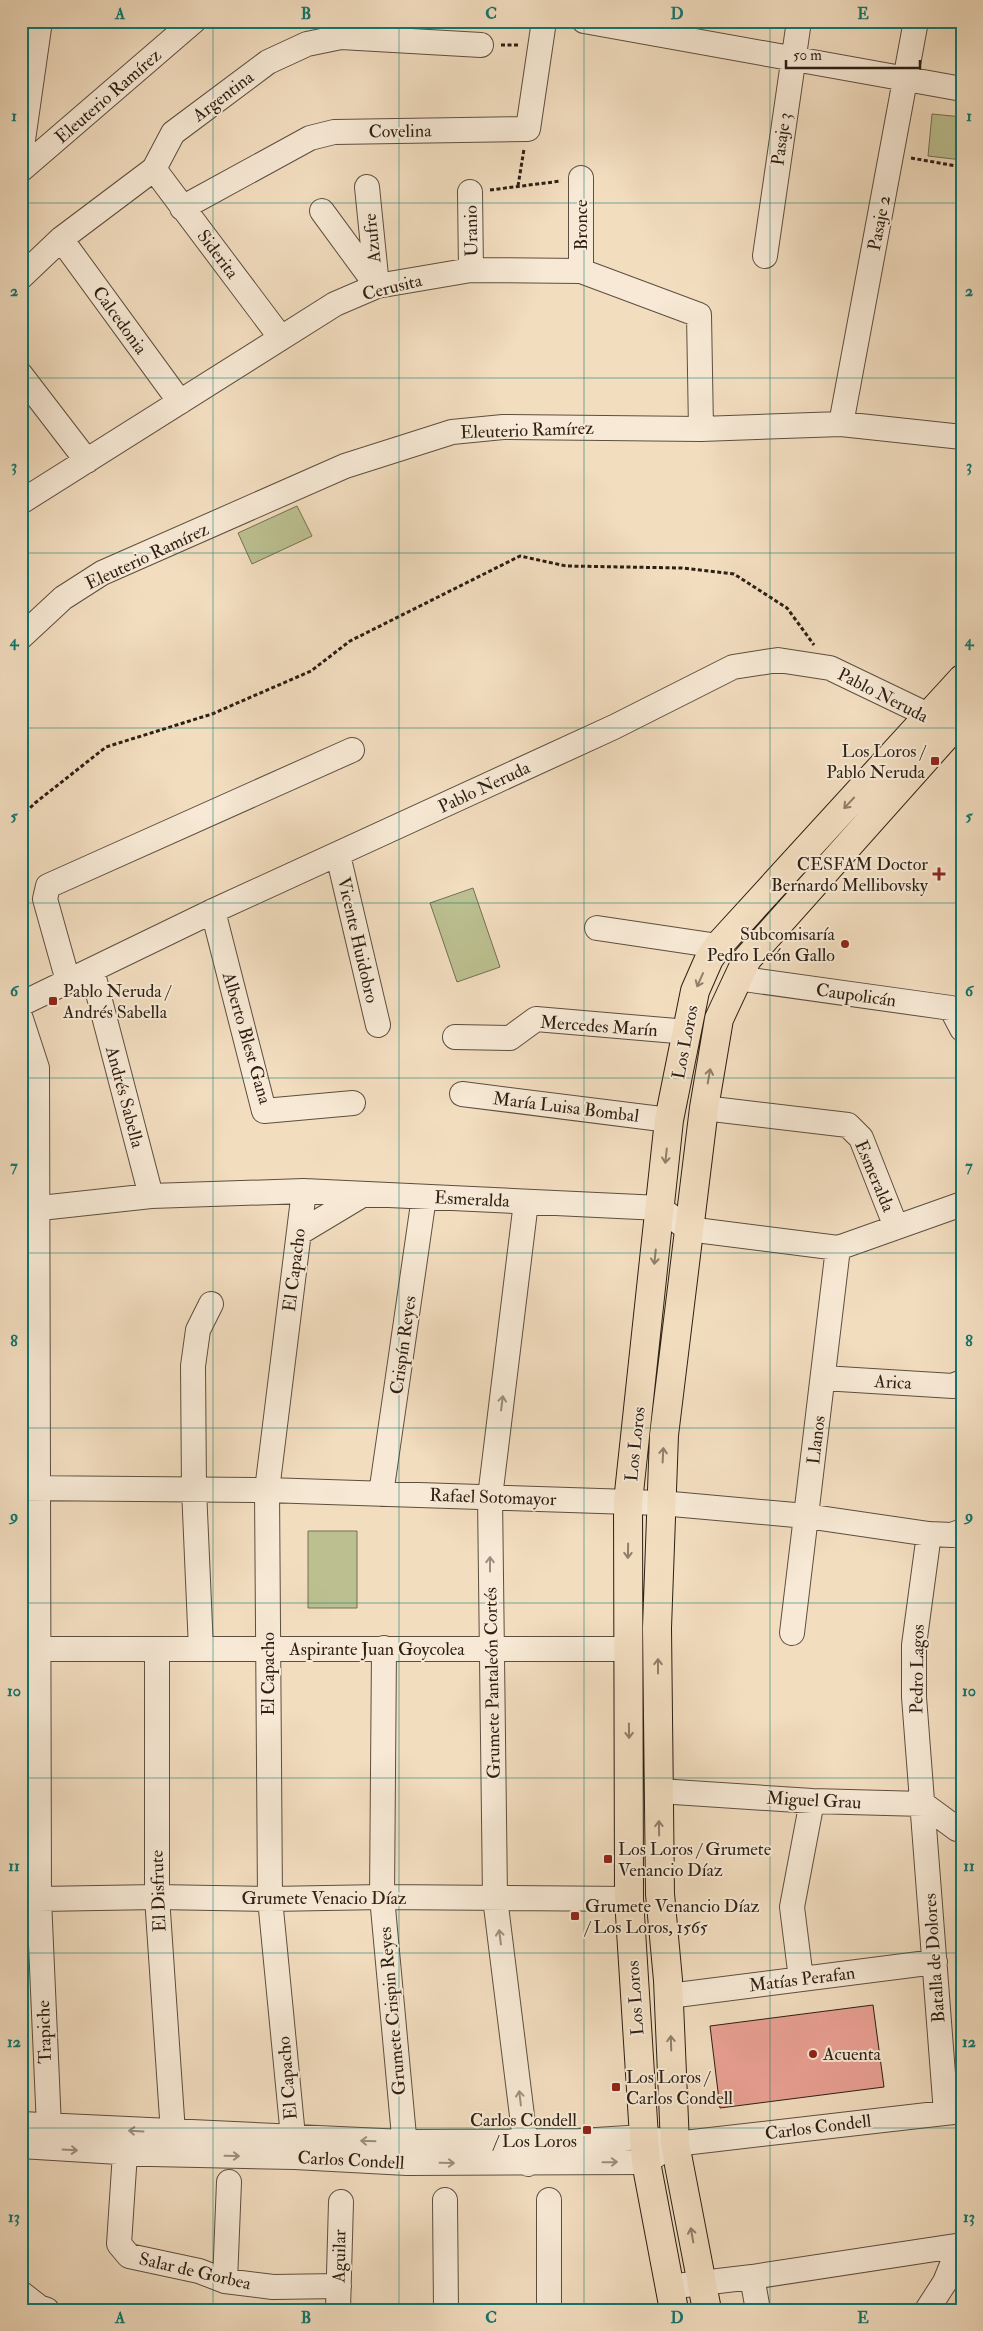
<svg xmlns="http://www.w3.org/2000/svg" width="983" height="2331" viewBox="0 0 983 2331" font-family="'IM FELL Double Pica',serif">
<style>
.green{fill:#bcc091;stroke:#747052}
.building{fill:#e9a093;stroke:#2c1f14}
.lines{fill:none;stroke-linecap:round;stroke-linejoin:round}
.minor-casing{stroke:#5e4e3f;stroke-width:26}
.major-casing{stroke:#2c1f14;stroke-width:30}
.path{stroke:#2c1f14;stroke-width:3;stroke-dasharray:4 2.5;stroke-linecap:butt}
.minor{stroke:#f7e9d5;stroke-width:24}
.major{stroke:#f2ddbf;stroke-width:28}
.oneway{stroke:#8f7e6a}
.oneway2{stroke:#9c8e7e}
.grid{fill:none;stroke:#0f766e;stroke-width:1;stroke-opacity:0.55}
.poi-dot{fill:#8f2418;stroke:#f7e9d5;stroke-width:2}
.labels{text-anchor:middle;stroke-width:4;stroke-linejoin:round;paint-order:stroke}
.street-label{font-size:18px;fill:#2c1f14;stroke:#f7e9d5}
.poi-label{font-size:18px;fill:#2c1f14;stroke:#f7e9d5;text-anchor:start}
.neatline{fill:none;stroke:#0f766e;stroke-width:2}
.grid-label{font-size:16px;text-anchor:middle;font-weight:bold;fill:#0f766e}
</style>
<rect width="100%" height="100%" fill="#f2ddbf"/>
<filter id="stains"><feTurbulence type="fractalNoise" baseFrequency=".004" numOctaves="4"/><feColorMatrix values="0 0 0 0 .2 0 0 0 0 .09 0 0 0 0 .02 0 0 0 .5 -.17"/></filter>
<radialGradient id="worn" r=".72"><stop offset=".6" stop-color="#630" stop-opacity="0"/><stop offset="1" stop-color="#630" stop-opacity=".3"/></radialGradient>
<!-- green -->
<path class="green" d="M932 114 962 117V160L928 156Z
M297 506 312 536 252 564 238 533Z
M473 888 500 967 457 982 430 903Z
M308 1531H357V1608H308Z"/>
<!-- building -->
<path class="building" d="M873 2005 884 2087 720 2108 710 2026Z"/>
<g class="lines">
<defs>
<path id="minor" d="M584 21 962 89
M21 154 40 21
M154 169 281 338
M21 170 194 21
M367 187 377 286
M470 192 471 270
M182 208 310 138 334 132 528 129 544 21
M322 211 377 286
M61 239 180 402
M765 256 799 21
M581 271V178
M21 277 61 239 154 169 173 133 268 62 307 44 341 37 481 45
M21 375 87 461
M841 424 916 21
M21 502 335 304 377 286 471 270 581 271 699 315 701 429
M21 637 63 598 102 573 345 466 452 432 503 427 701 429 841 424 962 437
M338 855 378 1025
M213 911 264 1111 353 1103
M597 928 718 946
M92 970 151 1196
M737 978 951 1008 962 1029
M68 981 45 899 48 886 352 750
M21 1004 213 911 614 727 733 667 778 660 830 668 930 716 942 727
M21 1019 37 1068 39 1899 49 2127
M455 1037 510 1038 536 1019 688 1032
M462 1094 669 1120
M704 1108 848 1125 861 1138 896 1227
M526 1202 490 1497 495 1898 528 2164
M22 1210 151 1196 304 1191 660 1208 688 1229 838 1248 962 1204
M299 1233 364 1194
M823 1378 953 1386 962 1382
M21 1488 267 1490 661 1503 806 1516 929 1534 952 1535 962 1531
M381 1494 424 1197
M929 1534 914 1645V1697L946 2113
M792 1633 838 1248
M384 1648 382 1897 406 2158
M37 1649H627
M157 1649V1897L173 2133
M201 1649 194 1489 193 1366 198 1330 211 1304
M659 1791 812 1801 923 1804 957 1829 962 1830
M21 1893 39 1899 157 1897 270 1899 382 1897 629 1899
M801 1979 792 1907 812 1801
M669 1996 935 1962
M21 2124 404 2142 580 2141 644 2137 675 2144 962 2111
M21 2146 151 2154 295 2157 407 2163 646 2162 661 2152
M125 2153 119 2244 129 2256 199 2271 225 2281 273 2287 339 2286
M295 2157 270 1899 267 1490 304 1191
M445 2200 446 2310
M549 2200V2310
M752 2277 758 2310
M225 2281 229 2182
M668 2287 752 2277 962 2245
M21 2293 39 2307 47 2310
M338 2310 341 2202
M927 2310 945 2282 960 2245"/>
<path id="major" d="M674 2310 646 2162 644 2137 629 1899 628 1502 669 1120 695 991 709 959 718 946 962 679
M707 2310 675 2144 668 1980 660 1894 657 1628 664 1435 704 1108 719 1019 747 959 962 718"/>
</defs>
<!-- minor casing -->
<use href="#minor" class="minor-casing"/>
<!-- major casing -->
<use href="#major" class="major-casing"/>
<!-- path -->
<path class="path" d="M501 45H520
M911 158 962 167
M518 186 524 149
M490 190 561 181
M21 817 35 803 106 747 212 714 311 671 350 641 520 556 566 566 682 568 734 574 787 608 814 645"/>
<!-- minor -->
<use href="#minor" class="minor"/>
<!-- major -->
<use href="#major" class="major"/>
</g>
<!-- one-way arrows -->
<defs><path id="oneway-shaft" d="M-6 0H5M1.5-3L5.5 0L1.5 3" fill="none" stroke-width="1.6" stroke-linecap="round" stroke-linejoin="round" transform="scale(1.25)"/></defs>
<g class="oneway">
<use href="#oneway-shaft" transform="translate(849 803) rotate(133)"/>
<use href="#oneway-shaft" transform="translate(700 980) rotate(114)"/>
<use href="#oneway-shaft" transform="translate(709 1076) rotate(-80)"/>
<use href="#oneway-shaft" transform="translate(666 1156) rotate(96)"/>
<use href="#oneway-shaft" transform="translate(655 1257) rotate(96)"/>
<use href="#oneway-shaft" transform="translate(663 1455) rotate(-87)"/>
<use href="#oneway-shaft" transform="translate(628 1551) rotate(91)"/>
<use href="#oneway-shaft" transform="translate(658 1666) rotate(-90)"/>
<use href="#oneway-shaft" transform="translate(629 1731) rotate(89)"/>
<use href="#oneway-shaft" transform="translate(659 1828) rotate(-91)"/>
<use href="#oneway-shaft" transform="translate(671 2043) rotate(-92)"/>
<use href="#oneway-shaft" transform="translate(692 2235) rotate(-100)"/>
</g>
<g class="oneway2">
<use href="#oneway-shaft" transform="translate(502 1403) rotate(-83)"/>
<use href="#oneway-shaft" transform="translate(490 1564) rotate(-90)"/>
<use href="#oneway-shaft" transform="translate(500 1937) rotate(-97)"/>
<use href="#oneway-shaft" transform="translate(520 2098) rotate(-97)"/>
<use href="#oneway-shaft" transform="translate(136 2131) rotate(-177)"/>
<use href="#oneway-shaft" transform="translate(368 2141) rotate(-178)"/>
<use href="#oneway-shaft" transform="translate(70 2150) rotate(3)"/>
<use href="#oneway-shaft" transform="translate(232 2156) rotate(1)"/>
<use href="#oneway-shaft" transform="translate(610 2162) rotate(-1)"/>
<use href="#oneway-shaft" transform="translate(447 2163) rotate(1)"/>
</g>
<!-- grid -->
<path class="grid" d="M213 21V2310M399 21V2310M584 21V2310M770 21V2310M21 203H962M21 378H962M21 553H962M21 728H962M21 903H962M21 1078H962M21 1253H962M21 1428H962M21 1603H962M21 1778H962M21 1953H962M21 2128H962"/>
<!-- markers -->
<g class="poi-dot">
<rect x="930" y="756" width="10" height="10" rx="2.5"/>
<path d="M936.5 866.5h5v5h5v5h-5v5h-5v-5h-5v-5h5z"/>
<circle cx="845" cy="944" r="5"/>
<rect x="48" y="996" width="10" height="10" rx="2.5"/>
<rect x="603" y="1854" width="10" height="10" rx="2.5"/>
<rect x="570" y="1911" width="10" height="10" rx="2.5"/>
<circle cx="813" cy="2054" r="5"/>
<rect x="611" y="2082" width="10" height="10" rx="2.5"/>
<rect x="582" y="2125" width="10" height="10" rx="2.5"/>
</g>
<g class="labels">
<!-- street labels -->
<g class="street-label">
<text transform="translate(108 96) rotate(-41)" y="6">Eleuterio Ramírez</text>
<text transform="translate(223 96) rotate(-37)" y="6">Argentina</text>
<text transform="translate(400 131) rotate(-1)" y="6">Covelina</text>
<text transform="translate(781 139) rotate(-82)" y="6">Pasaje 3</text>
<text transform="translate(879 223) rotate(-79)" y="6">Pasaje 2</text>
<text transform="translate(581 225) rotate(-90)" y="6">Bronce</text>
<text transform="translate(471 231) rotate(-91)" y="6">Uranio</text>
<text transform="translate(372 238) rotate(-96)" y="6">Azufre</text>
<text transform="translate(218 254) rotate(53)" y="6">Siderita</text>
<text transform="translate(392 287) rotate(-14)" y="6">Cerusita</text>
<text transform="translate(120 320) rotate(54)" y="6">Calcedonia</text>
<text transform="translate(527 430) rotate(-2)" y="6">Eleuterio Ramírez</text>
<text transform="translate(147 556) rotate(-25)" y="6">Eleuterio Ramírez</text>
<text transform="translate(883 695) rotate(27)" y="6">Pablo Neruda</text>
<text transform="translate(484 787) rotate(-25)" y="6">Pablo Neruda</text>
<text transform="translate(358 940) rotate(77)" y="6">Vicente Huidobro</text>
<text transform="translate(856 995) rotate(8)" y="6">Caupolicán</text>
<text transform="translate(599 1026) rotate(4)" y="6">Mercedes Marín</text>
<text transform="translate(247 1038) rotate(74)" y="6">Alberto Blest Gana</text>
<text transform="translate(685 1042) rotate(-79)" y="6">Los Loros</text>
<text transform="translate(125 1097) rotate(75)" y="6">Andrés Sabella</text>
<text transform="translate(566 1107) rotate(7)" y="6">María Luisa Bombal</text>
<text transform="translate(875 1176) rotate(67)" y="6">Esmeralda</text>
<text transform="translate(472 1199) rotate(3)" y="6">Esmeralda</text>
<text transform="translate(294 1270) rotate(-83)" y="6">El Capacho</text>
<text transform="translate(403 1345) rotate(-82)" y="6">Crispín Reyes</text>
<text transform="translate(893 1382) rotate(3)" y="6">Arica</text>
<text transform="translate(816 1440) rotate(-83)" y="6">Llanos</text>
<text transform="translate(635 1444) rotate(-84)" y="6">Los Loros</text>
<text transform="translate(493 1497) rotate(2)" y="6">Rafael Sotomayor</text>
<text x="377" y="1655">Aspirante Juan Goycolea</text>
<text transform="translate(917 1669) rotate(-89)" y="6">Pedro Lagos</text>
<text transform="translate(268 1674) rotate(-90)" y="6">El Capacho</text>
<text transform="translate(492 1683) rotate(-91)" y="6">Grumete Pantaleón Cortés</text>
<text transform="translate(814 1800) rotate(3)" y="6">Miguel Grau</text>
<text transform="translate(158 1891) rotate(-92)" y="6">El Disfrute</text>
<text x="324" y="1904">Grumete Venacio Díaz</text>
<text transform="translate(934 1958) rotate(-94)" y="6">Batalla de Dolores</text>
<text transform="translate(802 1979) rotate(-7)" y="6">Matías Perafan</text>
<text transform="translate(635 1998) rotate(-94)" y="6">Los Loros</text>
<text transform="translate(392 2011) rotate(-95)" y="6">Grumete Crispin Reyes</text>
<text transform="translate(44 2032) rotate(-92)" y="6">Trapiche</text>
<text transform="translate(287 2078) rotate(-95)" y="6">El Capacho</text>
<text transform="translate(818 2127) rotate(-7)" y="6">Carlos Condell</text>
<text transform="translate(351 2160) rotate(3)" y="6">Carlos Condell</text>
<text transform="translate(339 2256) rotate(-89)" y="6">Aguilar</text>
<text transform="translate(195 2271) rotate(13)" y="6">Salar de Gorbea</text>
</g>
<!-- poi labels -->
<g class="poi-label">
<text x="925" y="757" text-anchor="end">Los Loros /<tspan x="925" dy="21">Pablo Neruda</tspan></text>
<text x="928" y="870" text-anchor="end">CESFAM Doctor<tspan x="928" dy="21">Bernardo Mellibovsky</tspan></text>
<text x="835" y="940" text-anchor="end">Subcomisaría<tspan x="835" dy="21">Pedro León Gallo</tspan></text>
<text x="63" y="997">Pablo Neruda /<tspan x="63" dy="21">Andrés Sabella</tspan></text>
<text x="618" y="1855">Los Loros / Grumete<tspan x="618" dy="21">Venancio Díaz</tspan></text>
<text x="585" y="1912">Grumete Venancio Díaz<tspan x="585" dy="21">/ Los Loros, 1565</tspan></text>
<text x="823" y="2060">Acuenta</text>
<text x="626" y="2083">Los Loros /<tspan x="626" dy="21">Carlos Condell</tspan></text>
<text x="577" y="2126" text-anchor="end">Carlos Condell<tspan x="577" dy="21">/ Los Loros</tspan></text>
</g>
</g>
<!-- margin -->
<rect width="983" height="2331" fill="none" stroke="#f2ddbf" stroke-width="55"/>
<!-- scale -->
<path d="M786 60v8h134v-8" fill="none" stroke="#2c1f14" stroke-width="2.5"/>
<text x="793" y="60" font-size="15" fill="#2c1f14" stroke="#f7e9d5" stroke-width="4" paint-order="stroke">50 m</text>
<rect x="28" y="28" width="928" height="2276" class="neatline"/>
<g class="grid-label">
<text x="120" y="19">A</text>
<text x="306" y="19">B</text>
<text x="491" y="19">C</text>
<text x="677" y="19">D</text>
<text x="863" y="19">E</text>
<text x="14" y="121">1</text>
<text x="969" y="121">1</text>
<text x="14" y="296">2</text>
<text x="969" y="296">2</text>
<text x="14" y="471">3</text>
<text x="969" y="471">3</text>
<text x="14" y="646">4</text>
<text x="969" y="646">4</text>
<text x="14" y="821">5</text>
<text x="969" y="821">5</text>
<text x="14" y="996">6</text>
<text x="969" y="996">6</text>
<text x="14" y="1171">7</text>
<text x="969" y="1171">7</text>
<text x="14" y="1346">8</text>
<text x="969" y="1346">8</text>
<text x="14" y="1521">9</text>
<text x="969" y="1521">9</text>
<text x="14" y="1696">10</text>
<text x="969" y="1696">10</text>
<text x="14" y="1871">11</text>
<text x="969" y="1871">11</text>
<text x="14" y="2047">12</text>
<text x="969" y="2047">12</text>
<text x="14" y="2222">13</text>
<text x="969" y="2222">13</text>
<text x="120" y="2323">A</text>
<text x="306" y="2323">B</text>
<text x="491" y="2323">C</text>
<text x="677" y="2323">D</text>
<text x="863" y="2323">E</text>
</g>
<rect width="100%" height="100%" filter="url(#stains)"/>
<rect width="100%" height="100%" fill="url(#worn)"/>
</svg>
